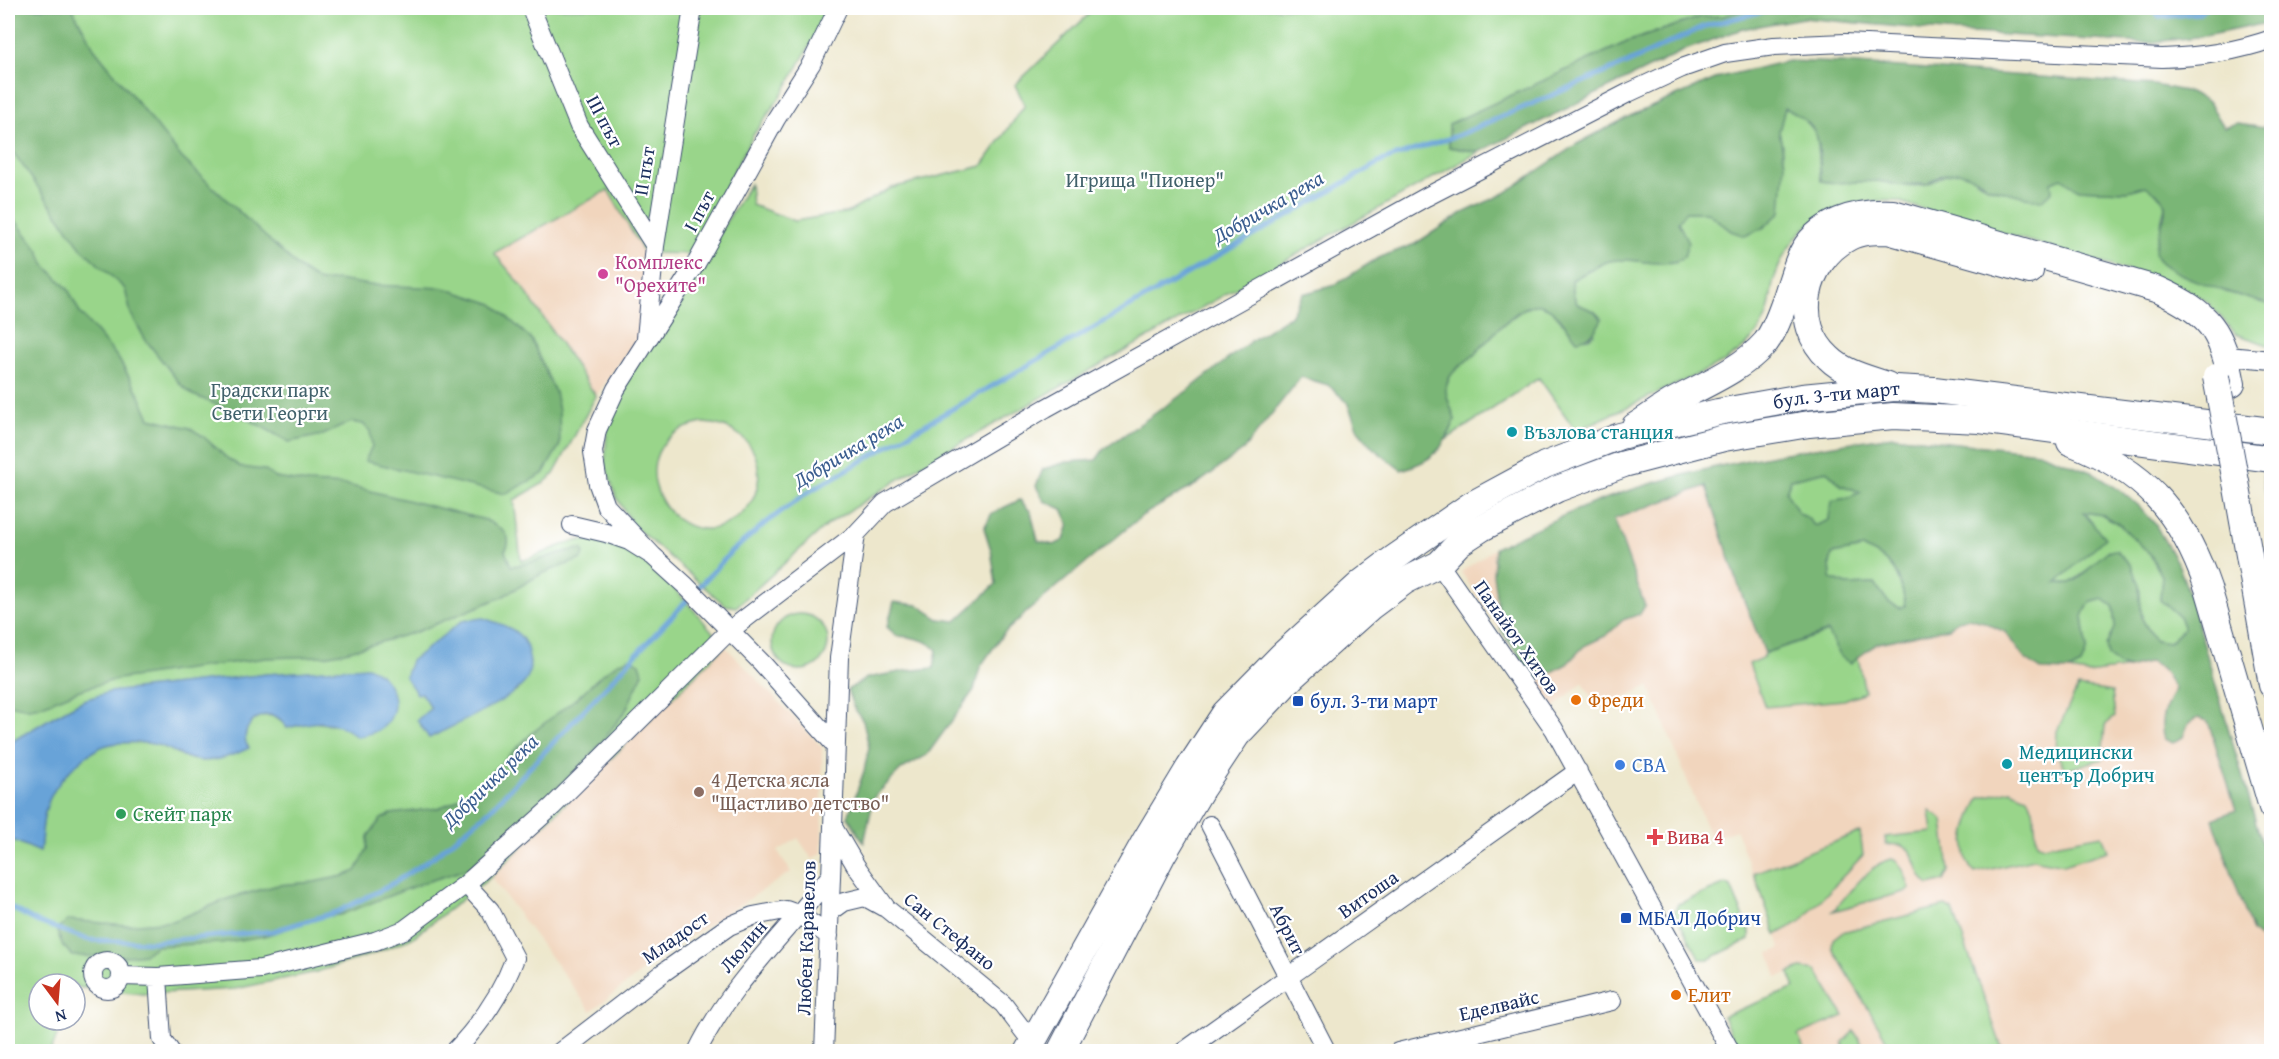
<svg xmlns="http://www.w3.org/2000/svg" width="2279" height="1059" viewBox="0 0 2279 1059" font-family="'Gentium Book Plus',serif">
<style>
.built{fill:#f1d5bd}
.green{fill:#99d58a;stroke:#5a8274;stroke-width:1.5;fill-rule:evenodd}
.forest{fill:#7ab676;stroke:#4a726a;stroke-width:1.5;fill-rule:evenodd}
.water{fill:#68a3d8;stroke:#42699b;stroke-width:1.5}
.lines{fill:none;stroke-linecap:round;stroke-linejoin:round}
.stream{stroke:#68a3d8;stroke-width:5}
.minor-casing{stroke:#3a4b6e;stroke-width:20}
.secondary-casing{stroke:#3a4b6e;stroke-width:28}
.minor{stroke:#fff;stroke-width:18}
.secondary{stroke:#fff;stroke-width:26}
.secondary-bridge-casing{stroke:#3a4b6e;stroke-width:28;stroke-linecap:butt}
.secondary-bridge{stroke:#fff;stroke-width:26}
.hotel-dot{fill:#d1479c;stroke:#fff;stroke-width:2}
.culture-dot{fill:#0f9aa8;stroke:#fff;stroke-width:2}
.food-dot{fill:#e8710a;stroke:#fff;stroke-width:2}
.transit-dot{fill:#1a4fb4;stroke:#fff;stroke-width:2}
.shop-dot{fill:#3f7fe0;stroke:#fff;stroke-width:2}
.education-dot{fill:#8d6e63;stroke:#fff;stroke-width:2}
.leisure-dot{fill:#2e9e5b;stroke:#fff;stroke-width:2}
.health-dot{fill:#e0444e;stroke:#fff;stroke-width:2}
.labels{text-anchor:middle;stroke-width:4.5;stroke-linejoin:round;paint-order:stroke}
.street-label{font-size:20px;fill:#1b2f5e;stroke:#fff}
.park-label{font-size:20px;fill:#41616b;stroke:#fff}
.hotel-label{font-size:20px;fill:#b23c85;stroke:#fff;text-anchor:start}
.culture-label{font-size:20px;fill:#0d838f;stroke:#fff;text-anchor:start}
.food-label{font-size:20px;fill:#c56008;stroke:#fff;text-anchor:start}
.transit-label{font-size:20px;fill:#164399;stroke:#fff;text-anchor:start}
.shop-label{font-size:20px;fill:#366cbe;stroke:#fff;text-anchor:start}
.education-label{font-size:20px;fill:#785e54;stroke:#fff;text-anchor:start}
.leisure-label{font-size:20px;fill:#27864d;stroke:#fff;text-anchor:start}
.health-label{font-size:20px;fill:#be3a42;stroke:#fff;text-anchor:start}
.water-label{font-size:21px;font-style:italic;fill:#3a5d8f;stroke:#fff}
</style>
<rect width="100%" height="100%" fill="#fff"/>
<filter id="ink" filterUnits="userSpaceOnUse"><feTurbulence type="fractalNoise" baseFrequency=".0167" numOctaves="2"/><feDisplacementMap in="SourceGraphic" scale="12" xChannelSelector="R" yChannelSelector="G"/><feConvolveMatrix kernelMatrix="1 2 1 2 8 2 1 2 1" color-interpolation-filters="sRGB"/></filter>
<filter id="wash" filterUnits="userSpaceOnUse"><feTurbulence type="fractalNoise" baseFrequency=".008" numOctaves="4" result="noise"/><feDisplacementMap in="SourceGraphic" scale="24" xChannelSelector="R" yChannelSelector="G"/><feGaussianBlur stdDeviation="1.35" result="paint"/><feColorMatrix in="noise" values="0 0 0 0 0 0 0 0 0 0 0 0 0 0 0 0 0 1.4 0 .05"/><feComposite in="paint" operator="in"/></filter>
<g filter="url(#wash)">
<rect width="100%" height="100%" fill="#ede7cc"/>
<!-- built -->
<path class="built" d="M608 190 644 253 646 267 643 330 596 396 522 286 493 253Z
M1893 436 2038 452 2091 472 2118 489 2138 505 2155 524 2167 541 2179 566 2189 594 2271 874V1051H1741L1723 1016 1795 987 1789 973 1777 977 1769 953 1781 949 1736 830 1711 839 1649 686 1598 709 1583 682 1554 708 1461 572 1495 548 1565 514 1632 489 1724 464 1813 447Z
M725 646 822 747V853L812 859 798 838 778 851 791 872 675 946 591 1011 491 877Z"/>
<!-- green -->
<path class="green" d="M8 8H831L783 93 754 134 730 178 695 254 644 253 608 190 494 253 522 286 596 396 554 474 544 483 514 500 521 561C540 556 563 542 582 540 638 533 691 609 725 646L491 877 412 938 370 955 316 972 235 989 143 994 75 987V984H39V1020H63L51 1051H8V838L40 852C42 835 42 814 50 798 59 777 89 748 111 744 120 742 144 742 153 744 169 746 181 758 196 760 215 763 232 755 249 747L245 743 247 727C261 711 275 712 287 728L313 722 345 727 346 669 267 674 110 692 84 700 51 718 8 744ZM530 662 527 678 516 692 432 709 421 693Z
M1091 8H1752L1723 16 1701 17 1627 42 1450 124 1449 147 1479 152 923 464 828 524 736 607 725 605 633 525 616 497 605 464 607 427 623 385 750 184 752 205 795 221 849 212 891 188 982 166 1025 105 1015 85 1092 11ZM703 423C729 424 754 438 758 467 761 485 754 504 739 516 672 570 606 440 703 423Z
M1785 107C1827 129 1815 141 1821 181 1840 184 1858 181 1876 181 1892 182 1911 189 1927 184 1938 180 1944 173 1957 172 1970 172 1979 184 1990 188 2013 196 2039 185 2062 178L2077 189 2128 191 2146 186C2180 209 2157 205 2162 231 2164 244 2169 257 2173 269L2226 292 2271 305V346L2236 334 2206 301 2184 288 1897 201C1837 198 1793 220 1774 280 1770 293 1771 308 1765 320 1755 340 1741 351 1724 362L1576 431 1539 378 1447 439 1455 420 1445 390 1451 374 1474 355 1502 325 1524 309 1538 304 1551 309 1577 339 1589 338 1594 334V311L1577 304 1573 293 1572 280 1608 261 1622 259 1676 263 1678 222 1685 212H1707L1731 231 1783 151 1779 131Z
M1827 471 1841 485 1861 492 1847 498 1831 501 1829 520 1815 526 1806 517 1799 514 1786 492 1791 479Z
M2083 512 2103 515 2118 523 2150 554 2162 576 2160 600 2179 616 2184 629 2168 643 2155 641 2142 619 2139 586 2108 551 2084 573 2070 583H2055L2104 538Z
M1863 548C1894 559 1900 576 1906 606L1900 608 1889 603 1875 584 1847 585 1831 579 1830 563 1832 554Z
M2103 599 2113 606 2115 626 2106 646 2118 665 2129 668 2088 674 2069 671 2081 665 2087 650 2083 616 2089 603Z
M772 642a28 28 0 1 1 56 0a28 28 0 1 1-56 0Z
M1828 632 1841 657 1850 663 1858 657 1865 692 1844 700 1765 707 1749 664 1763 658 1765 653Z
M2078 687 2112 692 2115 717 2105 725 2102 759 2066 770 2056 753 2057 731Z
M2010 790 2027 797 2033 809 2037 843 2043 846 2102 835 2108 851 2064 865 2033 859 1975 873C1955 855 1969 818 1980 798Z
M1930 811 1943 820 1949 871 1944 881 1929 885C1910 871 1922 840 1886 845L1885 837 1933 832Z
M1860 832 1863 855 1800 922 1776 935 1754 873Z
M1892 859C1903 863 1906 878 1910 889L1908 891 1833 911C1847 896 1871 862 1892 859Z
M1726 884 1731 887 1750 932V939L1709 959H1700L1674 912 1678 904Z
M1945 906 1953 910 2003 1051H1893L1832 947 1833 939 1842 932Z
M1801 968 1816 970 1844 1016 1798 1035 1805 1052 1741 1051 1732 1038 1723 1016 1795 988 1789 973Z
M1854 1031 1866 1050 1845 1051 1843 1042Z"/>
<!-- forest -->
<path class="forest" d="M8 8H72L94 48 182 158 300 269 320 282 337 280 370 285 444 288 493 304 531 339 555 392 559 411 560 445 543 474 505 494 365 461 372 446 370 431 363 424 351 422 323 435 289 442 237 413 193 395 180 384 145 339 131 314 125 289 82 249 8 145Z
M1752 8H2158L2161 13 2190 8H2271L2272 22 2205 36 2146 43 1955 32 1803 18 1742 29 1685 50 1479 152 1449 147V124L1627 42 1701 17 1723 16Z
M1788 61 1843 63 2154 85 2190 92 2209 102 2224 127 2238 123 2264 127 2271 115V305C2248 298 2170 277 2157 258 2148 244 2175 212 2161 197 2158 193 2150 190 2146 186L2128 191 2077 189 2062 178 2051 182 2052 191 2041 201 1988 187 1977 179 1959 172 1942 175 1927 184 1897 185 1879 181 1835 183 1821 181C1818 141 1825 128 1785 108L1779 131 1785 163 1781 212 1763 228 1745 236 1731 231 1707 212H1685L1678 222 1688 242 1684 257C1664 271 1633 256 1610 261 1597 264 1584 274 1572 280L1573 293 1577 304 1594 311 1602 319C1595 332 1592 338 1577 340 1567 328 1556 308 1540 305 1519 301 1488 341 1475 354 1464 364 1447 372 1446 389 1445 397 1453 411 1455 420 1443 450 1433 461 1401 470L1373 448 1358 430 1347 402 1328 385 1301 377 1243 450 1197 484 1143 515 1028 611 1003 634 980 667 974 690 927 755 902 769 874 797 864 843 848 817 864 771 869 747 863 721 854 708 847 690 867 678 905 671 934 668 937 650C926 639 913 637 897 636L887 627 894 602 918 605 939 619 956 621 996 584 991 550 984 528 992 513 1020 500 1031 512 1038 541 1054 545 1064 540 1069 524 1062 509 1044 501 1036 486 1043 469 1067 462 1096 460 1104 449 1190 389 1252 340 1290 316 1303 294 1335 285 1378 258 1415 244 1461 214 1505 193 1577 144 1630 116 1720 77Z
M16 221 39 251 44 264 68 289 80 313 118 358 138 392 150 418 190 428 203 436 227 458 241 467 264 470 276 478 308 483 347 485 486 520C498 527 516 534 505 551L511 566C536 564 558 550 582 549L584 554 582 559 541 574 502 597 416 632 349 651 325 656 266 658 118 679 80 690 40 706 29 708 8 704V223Z
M1893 436 2038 452 2091 472 2118 489 2138 505 2155 524 2179 566 2189 594 2271 874V943L2262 940 2252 932 2213 819 2236 810 2208 721 2198 718 2188 724 2183 737 2173 743 2164 739C2158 719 2165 707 2175 689L2162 668 2150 662 2129 668 2118 665 2108 656 2106 646 2115 626 2113 606 2103 599 2089 603 2083 616 2087 650 2081 665 2069 671 2041 670 2024 658 2005 632 1984 622 1968 618 1958 620 1949 628 1878 643 1850 663 1841 657 1827 632 1765 653 1741 593 1706 486 1614 519 1645 606 1640 614 1623 620 1607 635 1584 646 1567 664 1536 681 1501 630 1493 574 1495 548C1540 526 1585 504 1634 489 1719 462 1805 449 1893 436ZM1827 471 1841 485 1861 492 1847 498 1831 501 1829 520 1815 526 1806 517 1799 514 1786 492 1791 479ZM2083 512 2103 515 2118 523 2150 554 2162 576 2160 600 2179 616 2184 629 2169 643 2155 641 2142 619 2139 586 2131 565 2116 550C2097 551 2088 577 2070 583 2066 584 2060 583 2056 583L2105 538ZM1863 548C1893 559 1902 577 1905 606L1900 608 1889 603 1875 584 1847 585 1831 579 1830 563 1832 554Z
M2263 476 2271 477V524Z
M629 658 640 663 643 673 625 712 589 758 470 868 420 884 340 915 328 916 264 936 221 943 156 946 145 954 119 957 73 956 63 946 56 929 69 920 126 925 173 921 230 898 278 885 314 882 343 876 356 871 367 849 368 836 381 819 391 814 438 808 453 802 480 784 532 733 579 696 599 677 616 664Z"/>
<!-- water -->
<path class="water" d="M483 618C501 624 525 630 528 652 530 660 531 671 527 679 517 698 450 727 429 738L417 720 431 708 421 693 417 694 405 677 411 661 462 621Z
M367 667C391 674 405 708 383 727 376 733 365 735 357 737 334 717 314 721 287 728 284 724 281 719 277 717 259 707 236 732 249 748 233 756 215 763 196 760 181 758 169 746 153 744 144 742 119 742 111 744 89 748 59 778 50 798 42 814 42 835 40 852L8 838V744L51 718 84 700 110 692 267 674Z"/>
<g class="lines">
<!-- stream -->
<path class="stream" d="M1857 8 1929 12 2067 8
M2152 8 2159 17 2199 13 2207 8
M696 590 731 552 768 521 810 491 1384 160 1459 135 1627 63 1705 26 1775 8
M8 906 38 922 89 940 151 942 273 931 337 912 387 887 432 858 489 811 690 597"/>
</g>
</g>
<g filter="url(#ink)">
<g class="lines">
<defs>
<path id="minor" d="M531 8 579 126 655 246
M646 338 655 246 693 8
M2227 356 2272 360
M572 525 606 533 629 541 653 556 686 586 762 663 835 745
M856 534 839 658 833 827 856 866 887 909 1003 1004 1032 1042
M653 556 606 506 598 484 593 452 597 430 616 389 697 262 776 119 811 64 838 8
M1439 564 1554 729 1731 1052
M1210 825 1327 1052
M830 912 844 902 865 897 883 907
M93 975a14 14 0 1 1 28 0a14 14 0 1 1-28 0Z
M121 976 158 977 261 969 375 941 404 930 466 884 553 806 729 631 856 534 885 503 1046 408 1426 197 1628 93 1682 68 1725 53 1774 46 1845 43 2162 58C2200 57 2235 52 2272 39
M158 977 162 1039 171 1052
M454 1052C480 1025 502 993 515 958L490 910 466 884
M560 1052 664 972 729 926 753 916 786 910 800 915 829 936
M697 1052C729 985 786 933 831 875
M824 1052 833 827
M1183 1052 1578 771
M1398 1052 1612 1001"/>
<g id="secondary">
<path d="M1887 385C1867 378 1844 373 1829 358 1791 324 1805 261 1848 238 1860 231 1874 231 1888 231L2030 271"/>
<path d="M1635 426C1647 419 1658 410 1670 403 1701 386 1742 370 1766 342 1775 330 1780 315 1785 301 1790 286 1794 271 1800 257 1817 221 1857 211 1893 213L2159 290C2209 313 2222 330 2232 384"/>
<path d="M2070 442C2145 471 2182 512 2208 588L2272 807"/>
<path d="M2236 482 2272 685"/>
<path id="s1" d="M1027 1052 1145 841 1189 768 1225 713 1282 655 1361 583 1393 559 1471 505 1545 465 1620 436 1718 412 1802 397 1895 388 1934 390 2272 431"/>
<path d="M1060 1052 1162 856 1202 788 1237 735 1293 676 1370 607 1405 581 1439 564 1459 543 1482 528 1557 489 1624 464 1724 438 1809 424 1893 416 1980 420 2272 459"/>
</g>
</defs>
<!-- minor casing -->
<use href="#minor" class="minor-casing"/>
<!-- secondary casing -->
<use href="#secondary" class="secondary-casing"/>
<!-- minor -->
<use href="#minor" class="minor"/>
<!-- secondary -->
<use href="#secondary" class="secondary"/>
<defs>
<path id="secondary-bridge" d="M2216 377 2236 482"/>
</defs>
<!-- secondary-bridge casing -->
<use href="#secondary-bridge" class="secondary-bridge-casing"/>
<!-- secondary-bridge -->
<use href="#secondary-bridge" class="secondary-bridge"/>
</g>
</g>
<!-- markers -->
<circle class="hotel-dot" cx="603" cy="274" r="6"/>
<g class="culture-dot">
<circle cx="1512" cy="432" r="6"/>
<circle cx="2007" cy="764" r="6"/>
</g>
<g class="food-dot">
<circle cx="1576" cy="700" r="6"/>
<circle cx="1676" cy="995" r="6"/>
</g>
<g class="transit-dot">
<rect x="1292" y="695" width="12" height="12" rx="3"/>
<rect x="1620" y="912" width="12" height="12" rx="3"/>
</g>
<circle class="shop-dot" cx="1620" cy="765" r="6"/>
<circle class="education-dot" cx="699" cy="792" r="6"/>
<circle class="leisure-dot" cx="121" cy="814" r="6"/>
<path class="health-dot" d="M1652 828h6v6h6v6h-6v6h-6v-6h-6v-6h6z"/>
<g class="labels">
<!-- street labels -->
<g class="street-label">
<text transform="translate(605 121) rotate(62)" y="7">ІІІ път</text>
<text transform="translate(644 171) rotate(-81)" y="7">ІІ път</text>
<text transform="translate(699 211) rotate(-62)" y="7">І път</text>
<text dy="7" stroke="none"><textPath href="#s1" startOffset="1101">бул. 3-ти март</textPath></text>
<text transform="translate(1517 637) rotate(55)" y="7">Панайот Хитов</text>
<text transform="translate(1368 894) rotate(-35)" y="7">Витоша</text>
<text transform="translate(1288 929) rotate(63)" y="7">Абрит</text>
<text transform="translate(950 931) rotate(39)" y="7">Сан Стефано</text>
<text transform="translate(675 937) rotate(-35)" y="7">Младост</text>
<text transform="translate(806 938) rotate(-88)" y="7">Любен Каравелов</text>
<text transform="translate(743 946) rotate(-50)" y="7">Люлин</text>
<text transform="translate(1499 1005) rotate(-13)" y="7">Еделвайс</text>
</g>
<!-- park labels -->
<g class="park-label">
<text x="1145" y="187">Игрища "Пионер"</text>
<text x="270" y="397">Градски парк<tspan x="270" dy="23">Свети Георги</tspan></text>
</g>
<!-- hotel labels -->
<g class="hotel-label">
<text x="615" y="269">Комплекс<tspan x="615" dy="23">"Орехите"</tspan></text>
</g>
<!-- culture labels -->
<g class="culture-label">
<text x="1524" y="439">Възлова станция</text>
<text x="2019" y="759">Медицински<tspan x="2019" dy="23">център Добрич</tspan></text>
</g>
<!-- food labels -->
<g class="food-label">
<text x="1588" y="707">Фреди</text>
<text x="1688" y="1002">Елит</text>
</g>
<!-- transit labels -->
<g class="transit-label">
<text x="1310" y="708">бул. 3-ти март</text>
<text x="1638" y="925">МБАЛ Добрич</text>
</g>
<!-- shop labels -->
<g class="shop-label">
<text x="1632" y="772">CBA</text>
</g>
<!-- education labels -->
<g class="education-label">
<text x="711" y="787">4 Детска ясла<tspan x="711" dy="23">"Щастливо детство"</tspan></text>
</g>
<!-- leisure labels -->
<g class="leisure-label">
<text x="133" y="821">Скейт парк</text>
</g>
<!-- health labels -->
<g class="health-label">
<text x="1667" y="844">Вива 4</text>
</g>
<!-- water labels -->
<g class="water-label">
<text transform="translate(1268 207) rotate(-30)" y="7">Добричка река</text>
<text transform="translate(848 451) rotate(-31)" y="7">Добричка река</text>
<text transform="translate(490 781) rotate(-44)" y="7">Добричка река</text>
</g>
</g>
<!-- margin -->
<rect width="2279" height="1059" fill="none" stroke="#fff" stroke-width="30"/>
<!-- north arrow -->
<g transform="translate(57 1002) rotate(164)"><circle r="28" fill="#ffffff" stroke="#a4acbf" stroke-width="1.5"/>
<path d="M0-4.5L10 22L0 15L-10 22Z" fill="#c8321e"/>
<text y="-9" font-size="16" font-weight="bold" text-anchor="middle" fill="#1b2f5e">N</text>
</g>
</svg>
